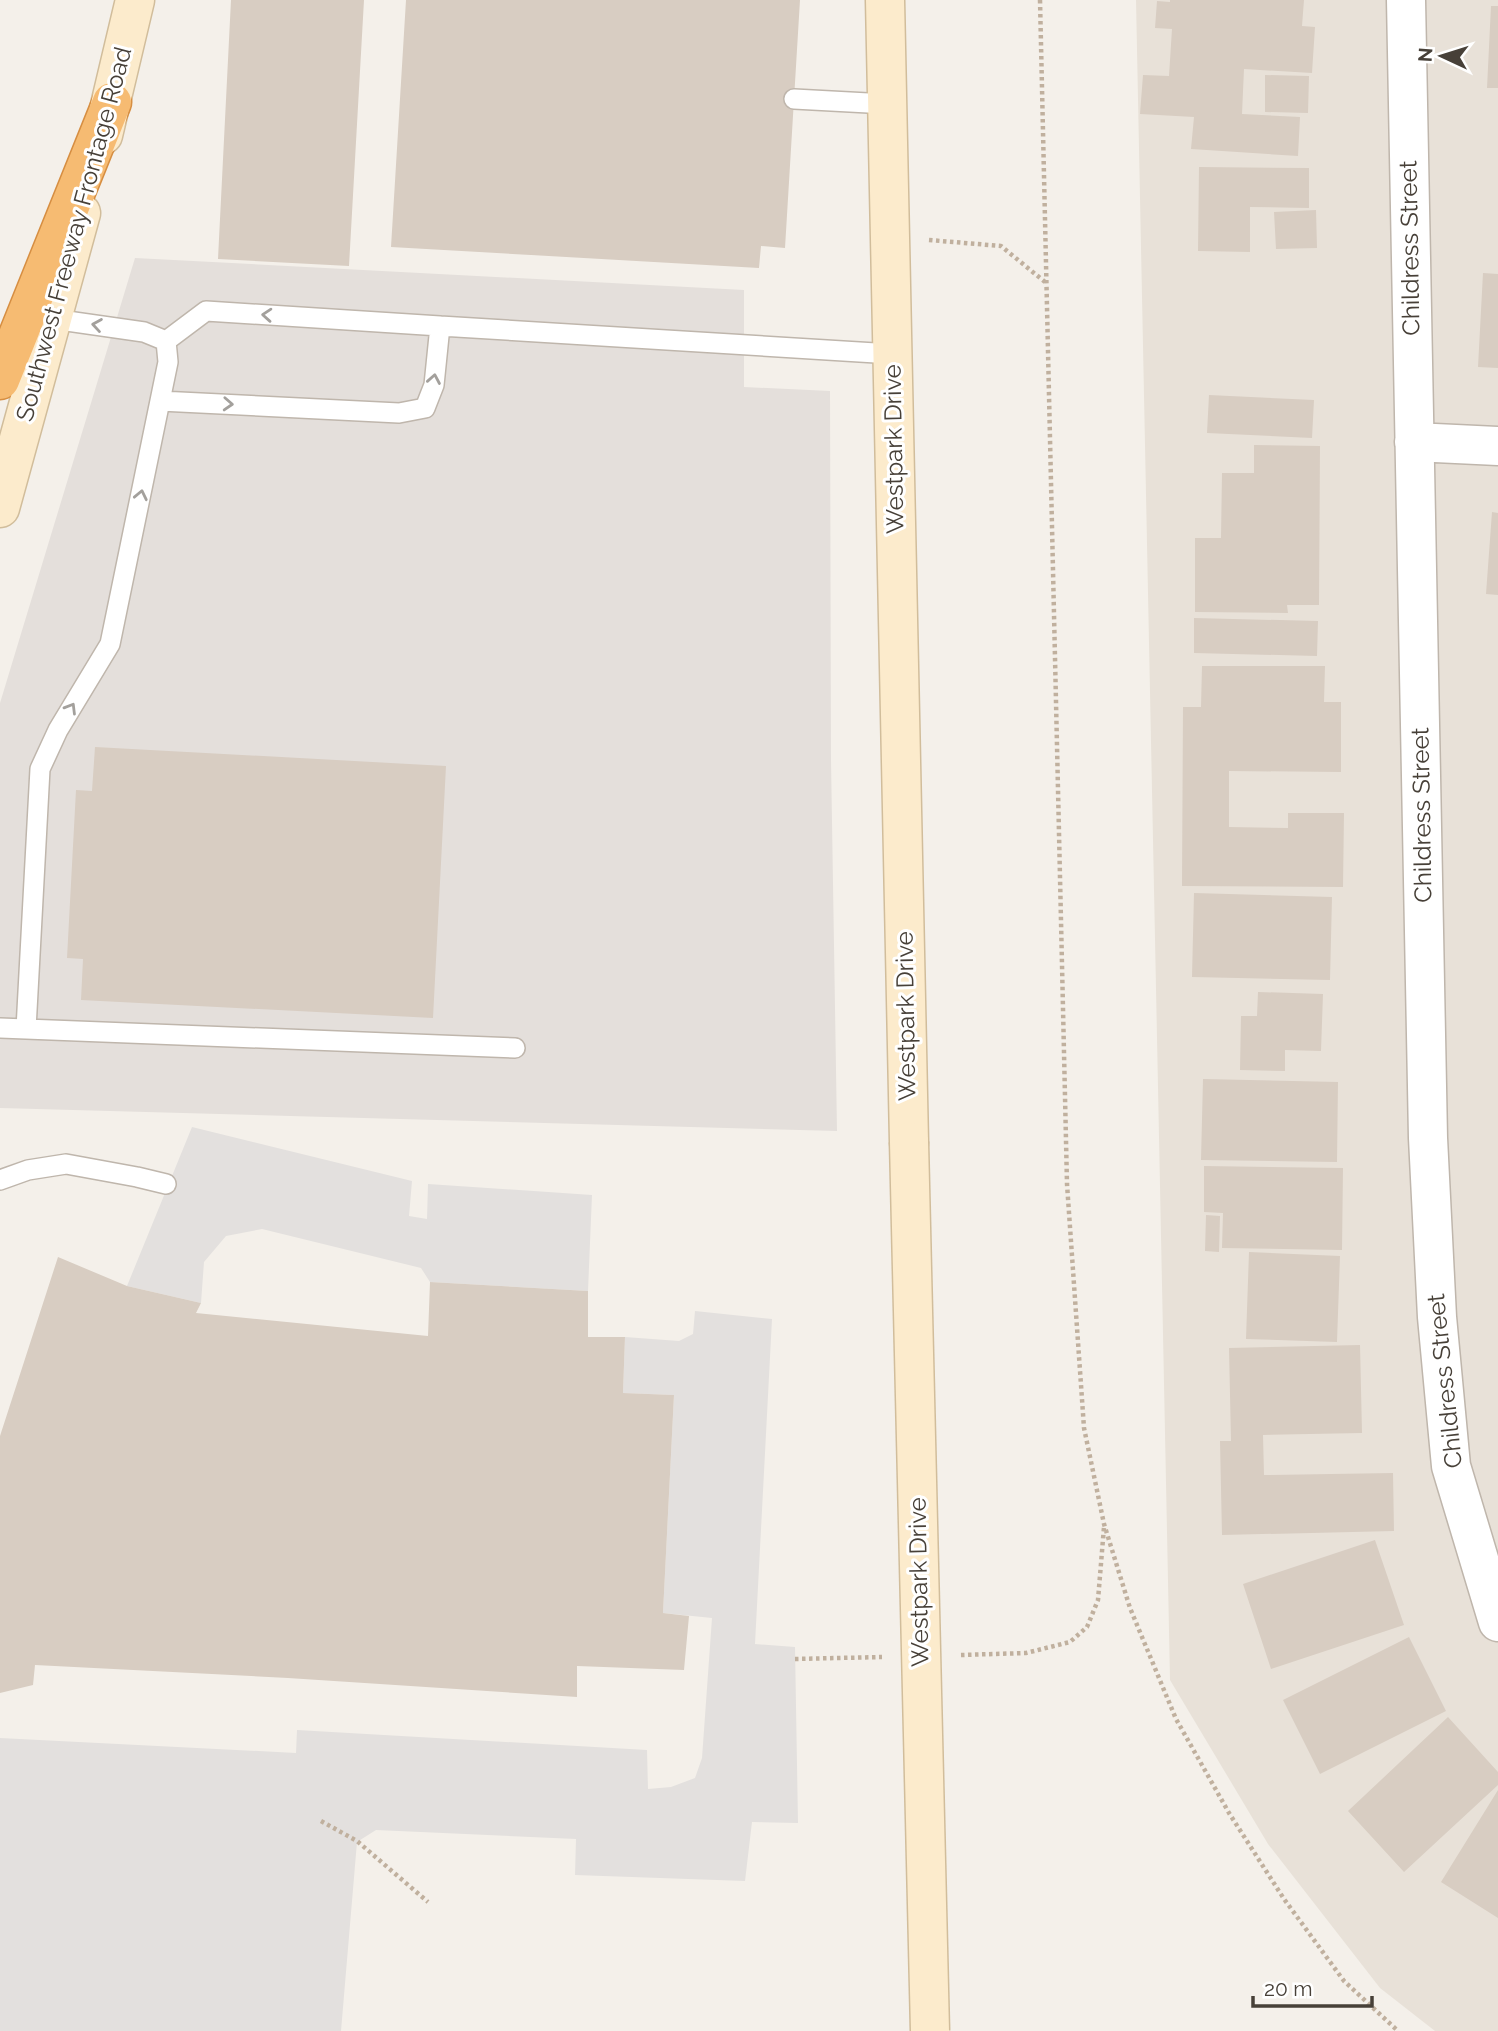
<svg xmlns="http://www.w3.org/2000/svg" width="1498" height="2031" viewBox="0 0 1498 2031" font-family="Raleway,sans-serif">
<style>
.residential{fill:#e8e1d8}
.industrial{fill:#e4dfdb}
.parking{fill:#e3e0de}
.building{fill:#d8cdc2}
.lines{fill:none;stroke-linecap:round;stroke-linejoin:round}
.service-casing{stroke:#bfb6ac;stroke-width:22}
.minor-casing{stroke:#bfb6ac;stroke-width:41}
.secondary-casing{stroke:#d1bd9b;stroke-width:41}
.motorway-casing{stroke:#d68e42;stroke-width:41}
.path{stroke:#c0b09e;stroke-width:4.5;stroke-dasharray:3.5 3.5;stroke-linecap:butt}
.service{stroke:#fff;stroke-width:19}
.minor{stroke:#fff;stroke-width:38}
.secondary{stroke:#fcebcc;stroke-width:38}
.motorway{stroke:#f6bb72;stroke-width:38}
.secondary-bridge-casing{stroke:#d1bd9b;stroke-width:41;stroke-linecap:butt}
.secondary-bridge{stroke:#fcebcc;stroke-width:38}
.oneway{stroke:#a3a09c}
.labels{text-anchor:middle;stroke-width:6;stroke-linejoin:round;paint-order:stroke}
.street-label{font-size:24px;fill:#474038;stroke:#fff}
</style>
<rect width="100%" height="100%" fill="#f4f0ea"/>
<!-- residential -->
<path class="residential" d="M1136 0H1498V2031H1435L1380 1988 1268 1844 1170 1680Z"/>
<!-- industrial -->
<path class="industrial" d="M135 258 744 290V387L830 391 831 760 837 1131 0 1108V703Z"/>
<!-- parking -->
<path class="parking" d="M192 1127 412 1181 409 1216 427 1219 428 1184 592 1195 588 1291 430 1282 421 1268 262 1229 226 1236 204 1262 201 1303 127 1286Z
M695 1311 772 1319 755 1644 795 1647 798 1823 752 1822 745 1881 575 1875 576 1839 376 1830 357 1842 341 2031H0V1738L296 1753 297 1730 647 1750 648 1789 671 1787 695 1778 702 1758 712 1618 663 1613 674 1395 623 1393 625 1337 679 1341 693 1334Z"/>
<!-- building -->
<path class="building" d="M231 0H364L349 266 218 259Z
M406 0H800L785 248 761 246 759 268 391 247Z
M1170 0H1304L1302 26 1315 27 1312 73 1244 69 1242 114 1300 117 1298 156 1191 149 1194 117 1140 114 1143 75 1169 76 1172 29 1155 28 1157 1 1170 2Z
M1491 6H1498V88H1487Z
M1265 75 1309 76 1308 113 1265 112Z
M1199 167 1309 168V208L1250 207V252L1198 251Z
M1316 210 1317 248 1276 249 1274 212Z
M1483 273 1498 274V368L1478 367Z
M1209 395 1314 400 1312 438 1207 433Z
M1254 445 1320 446 1319 605H1287L1288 613 1195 612V538H1221L1222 473H1254Z
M1492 512 1498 513V595L1486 594Z
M1194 618 1318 621 1317 656 1194 653Z
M1202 666H1325L1324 702H1341V772L1229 771V827L1288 828V813H1344L1343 887 1182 886 1183 707H1201Z
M95 747 446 766 433 1018 81 1000 83 959 67 958 76 790 92 791Z
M1194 893 1332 897 1330 980 1192 977Z
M1258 992 1323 994 1321 1051 1285 1050V1071L1240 1070 1241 1016H1257Z
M1203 1079 1338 1082 1337 1162 1201 1160Z
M1204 1166 1343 1168 1342 1250 1222 1248 1223 1213 1204 1212Z
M1206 1215 1220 1216 1219 1252 1205 1251Z
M1249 1252 1340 1256 1337 1342 1246 1339Z
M58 1257 127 1286 201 1303 196 1313 428 1336 430 1282 588 1291V1337H625L623 1393 674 1395 663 1613 689 1616 684 1670 577 1666V1697L288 1678 35 1665 33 1685 0 1693V1436Z
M1360 1345 1362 1433 1263 1435 1264 1475 1393 1473 1394 1531 1222 1535 1220 1441H1231L1229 1348Z
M1375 1540 1404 1625 1271 1669 1243 1584Z
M1409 1637 1446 1711 1320 1774 1283 1700Z
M1448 1717 1498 1772V1785L1404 1872 1348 1811Z
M1498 1790V1918L1441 1882Z"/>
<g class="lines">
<defs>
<path id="service" d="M794 99 887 104
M440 326 892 354
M160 401 399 413 425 408 434 385 440 326 206 311 166 341
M0 1028 515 1048
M26 1029 40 769 58 730 110 644 168 362 166 341 144 332 53 319
M0 1180 28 1170 66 1164 137 1177 166 1184"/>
<path id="minor" d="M1406 0 1428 1138 1437 1317 1451 1466 1498 1622
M1414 442 1498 446"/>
<path id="secondary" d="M885 0 909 1142
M103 135 135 0
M0 508 81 213"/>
<path id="motorway" d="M0 380 112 102"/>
</defs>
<!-- service casing -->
<use href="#service" class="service-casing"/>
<!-- minor casing -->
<use href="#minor" class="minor-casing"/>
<!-- secondary casing -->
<use href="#secondary" class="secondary-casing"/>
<!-- motorway casing -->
<use href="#motorway" class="motorway-casing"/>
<!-- path -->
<path class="path" d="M1040 0 1067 1184 1084 1428 1104 1524 1130 1608 1176 1719 1229 1813 1284 1899 1344 1981 1398 2031
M929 240 1001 246 1045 282
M961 1655 1026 1653 1070 1642 1087 1627 1098 1600 1104 1527
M795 1659 882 1657
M321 1821 357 1841 428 1902"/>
<!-- service -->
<use href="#service" class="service"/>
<!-- minor -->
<use href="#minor" class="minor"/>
<!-- secondary -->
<use href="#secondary" class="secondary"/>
<!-- motorway -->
<use href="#motorway" class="motorway"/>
<defs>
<path id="secondary-bridge" d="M909 1142 930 2031"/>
</defs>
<!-- secondary-bridge casing -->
<use href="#secondary-bridge" class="secondary-bridge-casing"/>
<!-- secondary-bridge -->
<use href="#secondary-bridge" class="secondary-bridge"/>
</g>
<!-- one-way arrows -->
<defs><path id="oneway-chevron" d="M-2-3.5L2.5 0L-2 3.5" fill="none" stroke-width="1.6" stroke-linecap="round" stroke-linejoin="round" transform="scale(1.75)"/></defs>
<g class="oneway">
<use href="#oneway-chevron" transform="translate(267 315) rotate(-176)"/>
<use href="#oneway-chevron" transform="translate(97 325) rotate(-171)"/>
<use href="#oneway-chevron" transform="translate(434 379) rotate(-80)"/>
<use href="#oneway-chevron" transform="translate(228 404) rotate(3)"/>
<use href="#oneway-chevron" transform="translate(141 495) rotate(-78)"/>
<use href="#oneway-chevron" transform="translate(71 708) rotate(-59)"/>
</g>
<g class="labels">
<!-- street labels -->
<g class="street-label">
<text transform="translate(74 234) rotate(-75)" y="8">Southwest Freeway Frontage Road</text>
<text transform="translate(1410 248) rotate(-91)" y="8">Childress Street</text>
<text transform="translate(894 449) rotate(-91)" y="8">Westpark Drive</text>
<text transform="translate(1422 815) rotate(-91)" y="8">Childress Street</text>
<text transform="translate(906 1016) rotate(-91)" y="8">Westpark Drive</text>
<text transform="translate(1445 1381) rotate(-96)" y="8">Childress Street</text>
<text transform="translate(919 1582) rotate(-91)" y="8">Westpark Drive</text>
</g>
</g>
<!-- north arrow -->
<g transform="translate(1442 56) rotate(274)" stroke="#ffffff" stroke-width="5" paint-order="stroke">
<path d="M0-5L12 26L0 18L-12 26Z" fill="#474038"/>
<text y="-10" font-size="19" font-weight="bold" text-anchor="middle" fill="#474038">N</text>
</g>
<!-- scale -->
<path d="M1253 1996v10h119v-10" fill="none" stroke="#474038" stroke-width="3.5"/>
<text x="1264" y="1996" font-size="21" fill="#474038" stroke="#ffffff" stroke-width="5" paint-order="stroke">20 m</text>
</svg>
